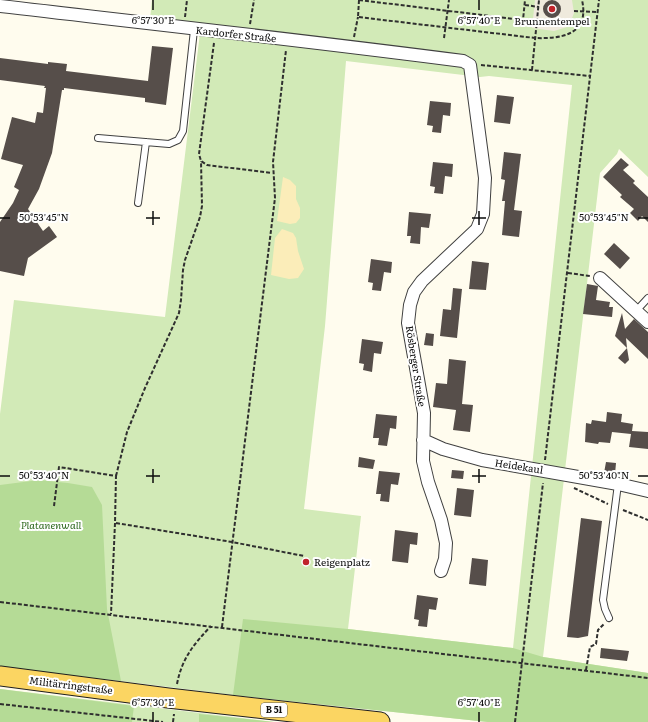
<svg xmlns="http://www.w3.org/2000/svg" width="648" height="722" viewBox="0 0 648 722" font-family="Literata,serif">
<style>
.green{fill:#d2eab7;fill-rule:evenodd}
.forest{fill:#b5db96}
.sand{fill:#fbedb9}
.plaza{fill:#efeadd}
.building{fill:#564e4a}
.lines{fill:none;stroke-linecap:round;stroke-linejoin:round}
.lane-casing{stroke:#404040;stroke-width:8}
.street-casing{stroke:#404040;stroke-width:14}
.primary-casing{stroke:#1e1e1e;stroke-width:21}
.path{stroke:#2f2f2f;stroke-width:2;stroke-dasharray:4 2;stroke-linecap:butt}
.lane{stroke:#fff;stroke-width:6}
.street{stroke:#fff;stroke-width:12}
.primary{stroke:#fbd562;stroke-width:19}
.ticks{fill:none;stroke:#0d0d0d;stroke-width:1.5}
.poi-dot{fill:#c0232b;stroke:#fff;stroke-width:1.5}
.labels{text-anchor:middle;stroke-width:4;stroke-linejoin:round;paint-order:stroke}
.shield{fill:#fff;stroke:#565656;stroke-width:1}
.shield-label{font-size:9px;font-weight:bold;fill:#0d0d0d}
.poi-label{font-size:10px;fill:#0d0d0d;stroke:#fff}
.street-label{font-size:10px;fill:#0d0d0d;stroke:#fff}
.park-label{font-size:10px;font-style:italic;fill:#2c671c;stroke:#fff}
.ticks-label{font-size:10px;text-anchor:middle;fill:#0d0d0d;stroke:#fff;stroke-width:4;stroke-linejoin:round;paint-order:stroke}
</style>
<rect width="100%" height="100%" fill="#fffcee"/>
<!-- green -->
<path class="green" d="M152 0H648V177L619 149 617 154 600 173 543 657 648 673V722H488L233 695 0 666V414L14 300 165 317 201 25 150 19ZM346 61 480 77 489 76 572 85 513 648 348 629 361 516 304 509 325 326Z
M0 689 274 722H0Z"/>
<!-- forest -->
<path class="forest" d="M39 480 68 483 92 487 102 505 107 609 121 681 0 667V485Z
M243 619 348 629 513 648 543 657 648 673V722H488L233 695Z
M0 689 134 706 132 722H0Z
M199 714 274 722H199Z"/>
<!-- sand -->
<path class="sand" d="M283 177 290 180 296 186V199L300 208V218L296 223 290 224 277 221Z
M282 229 293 233 296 238 298 251 304 269 298 278 289 279 271 275 275 238Z"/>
<!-- plaza -->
<path class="plaza" d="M535 0H572L574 13 571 21 567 27 554 31 532 28Z"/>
<!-- building -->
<path class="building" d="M543 9a9 9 0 1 1 18 0a9 9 0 1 1-18 0Z
M152 46 173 48 166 105 145 102V98L64 88V90H62L52 153 39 189 28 209 43 231 49 226 57 237 28 258 24 276 0 271V222L13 203 19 190 14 187 23 165 1 159 12 117 35 123 37 112 43 113 46 88H44L45 86 0 80V58L48 64V62L67 64 66 71 148 81Z
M497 95 514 97 510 124 494 122Z
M430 101 451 103 450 116 443 115 441 133 432 132 433 126 427 125Z
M504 152 521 154 514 210 522 211 519 237 502 235 505 201H502L505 180 501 179Z
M621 158 629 165 623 170 635 181 633 183 648 197V222L642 216 638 221 630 213 634 209 620 197 622 195 603 177Z
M433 162 453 164 452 177 445 176 443 194 434 193 435 187 430 186Z
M409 212 431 214 429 228 421 227 420 244 410 243 411 236H407Z
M614 243 630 258 620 269 604 254Z
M371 259 392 262 391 273 384 272 381 291 372 290 373 283 368 282Z
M472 261 489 263 486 290 469 289Z
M587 284 598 286 596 300 610 302 609 307H613L612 317 583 314Z
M453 288 462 289 457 338 440 336 443 309 451 310Z
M622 313 625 329 634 319 648 332V359L626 338 627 348 615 336Z
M426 333 434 334 433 346 424 345Z
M362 339 383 342 381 354 374 353 372 372 363 370 364 364 359 363Z
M627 348 629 360 625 364 618 358Z
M449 359 466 361 462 404 473 405 470 432 453 430 456 410 433 407 436 383 447 384Z
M607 412 622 414 621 422 633 424 632 431 648 432V449L629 447 631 434 612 432 610 443 599 442 598 444 585 442 586 423 591 424 592 420 606 422Z
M376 414 397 416 396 429 390 428 387 446 378 445 379 438H373Z
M359 457 375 460 373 469 358 467Z
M606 462 616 463 615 474 604 473Z
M452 470 464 471 463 479 451 478Z
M379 471 400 473 398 485 391 484 389 502 380 501 381 494H376Z
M457 488 474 490 471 517 454 515Z
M581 518 602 521 588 636 578 638 567 637Z
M395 530 418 533 417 545 410 544 408 563 392 561Z
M472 558 488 560 486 586 469 584Z
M417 595 438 598 436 610 429 609 427 627 418 626 419 620 414 619Z
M601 648 629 651 627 661 600 658Z"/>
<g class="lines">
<defs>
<path id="lane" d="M98 138 169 144 178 140 183 131 194 30
M138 203 146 142
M636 311 648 298
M609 618 605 609 603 600 618 484"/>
<path id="street" d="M0 6C155 24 309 41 463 61L470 65 485 178 483 214 477 229 422 281 414 292 410 305 408 323 424 413 423 461 428 482 441 520 446 543 445 559 441 571
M600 278 648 322
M423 440 443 449 482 460 618 484 648 491"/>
<path id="primary" d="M0 676 168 698 380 722"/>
</defs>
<!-- lane casing -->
<use href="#lane" class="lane-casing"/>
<!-- street casing -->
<use href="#street" class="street-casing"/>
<!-- primary casing -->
<use href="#primary" class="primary-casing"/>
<!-- path -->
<path class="path" d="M359 0 358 17 535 38C561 39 590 35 582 0
M359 0 523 20 525 0
M525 5 539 7
M574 11 598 12
M185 17 187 0
M250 24 254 0
M354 37 358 17
M444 38 449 0
M214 43 199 154 201 161 207 165 272 173
M481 65 590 76
M532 70 539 0
M568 273 590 276
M545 460 599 0
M116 476 127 432 145 388 179 313 181 300 183 270 185 260 200 217 202 206 201 161
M574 488 608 504
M54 506 59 467 116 476 115 523 111 614
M623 510 648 520
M116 523 232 542 304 556
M0 602 648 678
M222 627 275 198 273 162 286 50
M586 670 590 647 596 644 598 630 604 624
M177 684C182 658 194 644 211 626
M0 704 163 722
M173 722 174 714
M515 722 543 483"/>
<!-- lane -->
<use href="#lane" class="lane"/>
<!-- street -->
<use href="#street" class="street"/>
<!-- primary -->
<use href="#primary" class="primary"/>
</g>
<!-- ticks -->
<path class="ticks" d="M153 0V10M479 0V10M153 211V225M479 211V225M0 218H10M146 218H160M472 218H486M638 218H648M153 469V483M479 469V483M0 476H10M146 476H160M472 476H486M638 476H648M153 712V722M479 712V722"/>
<!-- markers -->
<g class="poi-dot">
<circle cx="552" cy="9" r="4"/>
<circle cx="306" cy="562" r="4"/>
</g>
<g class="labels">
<!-- shield labels -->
<rect class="shield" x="261" y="703" width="26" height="14" rx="3"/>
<g class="shield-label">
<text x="274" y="713">B 51</text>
</g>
<!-- poi labels -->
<g class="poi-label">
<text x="552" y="25">Brunnentempel</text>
<text x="314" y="566" text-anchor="start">Reigenplatz</text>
</g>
<!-- street labels -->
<g class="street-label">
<text transform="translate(236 34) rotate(6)" y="4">Kardorfer Straße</text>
<text transform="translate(416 366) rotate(81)" y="4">Rösberger Straße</text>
<text transform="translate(519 466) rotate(9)" y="4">Heidekaul</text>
<text transform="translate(71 685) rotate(7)" y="4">Militärringstraße</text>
</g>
<!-- park labels -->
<g class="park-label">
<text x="51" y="529">Platanenwall</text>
</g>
</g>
<g class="ticks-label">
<text x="153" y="24">6°57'30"E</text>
<text x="479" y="24">6°57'40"E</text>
<text x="44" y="221">50°53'45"N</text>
<text x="604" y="221">50°53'45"N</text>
<text x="44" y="479">50°53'40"N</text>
<text x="604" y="479">50°53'40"N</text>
<text x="153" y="706">6°57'30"E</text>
<text x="479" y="706">6°57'40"E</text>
</g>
</svg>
